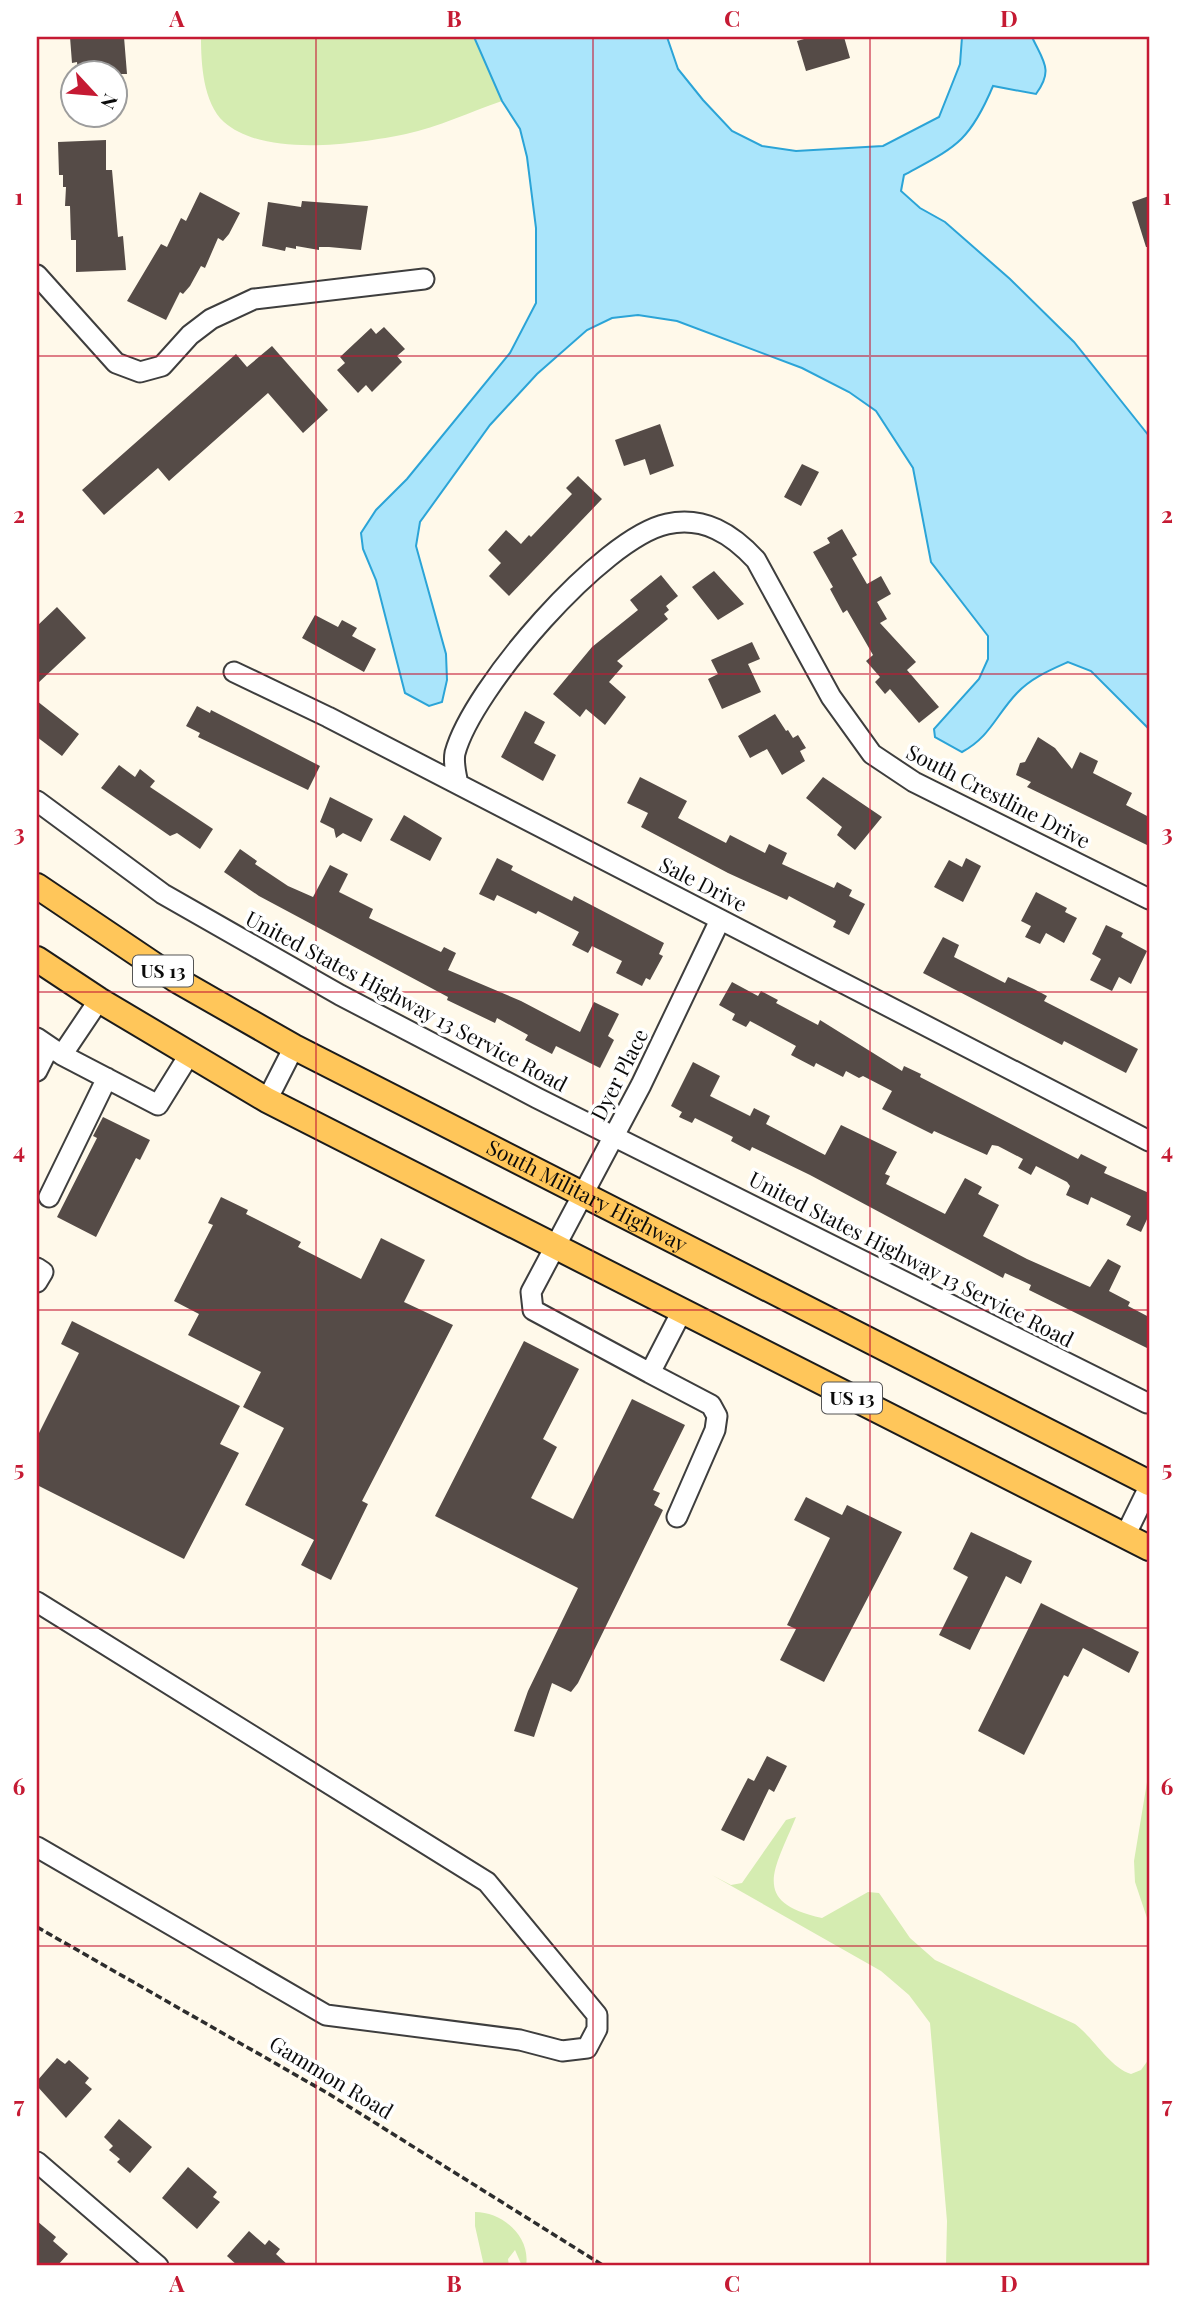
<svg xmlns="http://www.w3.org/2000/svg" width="1186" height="2303" viewBox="0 0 1186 2303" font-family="'Playfair Display',serif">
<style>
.green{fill:#d5ecb1}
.water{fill:#aae5fb;stroke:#2ba4d7;stroke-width:2}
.building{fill:#554b47}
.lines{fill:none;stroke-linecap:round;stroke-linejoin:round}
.minor-casing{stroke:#3e3e3e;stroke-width:23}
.major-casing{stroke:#1c1c1c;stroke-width:28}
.path{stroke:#2d2d2d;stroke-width:3.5;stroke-dasharray:7 3.5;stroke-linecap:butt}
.minor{stroke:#fff;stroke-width:19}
.major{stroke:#ffc65a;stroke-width:24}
.grid{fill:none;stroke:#c51a33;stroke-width:2;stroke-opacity:0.55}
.labels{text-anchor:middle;stroke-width:7;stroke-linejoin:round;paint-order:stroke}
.shield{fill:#fff;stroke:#545454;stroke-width:2}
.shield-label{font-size:19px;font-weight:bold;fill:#0b0b0b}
.street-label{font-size:21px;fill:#0b0b0b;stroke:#fff}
.neatline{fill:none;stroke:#c51a33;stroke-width:2.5}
.grid-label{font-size:23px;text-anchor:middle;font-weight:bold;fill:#c51a33}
</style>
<rect width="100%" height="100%" fill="#fff9ea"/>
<!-- green -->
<path class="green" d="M201 37H474L502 101C470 112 438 127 406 134 357 144 265 158 224 122 203 103 201 63 201 37Z
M1149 1770V1924L1135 1882 1134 1861Z
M796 1817C775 1869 749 1902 822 1918L868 1892 879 1893 910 1938 935 1960 1075 2024C1094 2038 1109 2067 1131 2074L1141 2070 1149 2059V2266H946L947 2221 930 2023 909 1995 881 1971 712 1875 731 1885 742 1883 786 1820Z
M475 2212C503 2212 531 2237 526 2266H522L515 2250 508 2259 509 2266H484L475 2226Z"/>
<!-- water -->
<path class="water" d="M474 37H667L678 69 703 100 732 131 762 146 796 151 883 146 939 117 960 64 962 37H1032C1043 61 1054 70 1036 94L993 86C969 143 955 147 904 175L901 191 920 208 945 222 1010 279 1074 342 1149 436V729L1091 671 1068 662C1050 670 1031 678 1017 693 996 715 990 737 962 752L935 737 934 729 979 679 988 659V636L931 562 913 468 876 411 849 392 802 368 677 321 638 315 612 318 587 330 537 374 490 425 420 522 416 546 446 654 447 680 442 702 429 706 405 693 376 580 363 549 361 533 376 510 407 479 510 353 536 303V228L527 157 520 129 502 101Z"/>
<!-- building -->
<path class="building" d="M70 37H124L127 74H78L77 62 72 63Z
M811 37H844L850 58 806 71 797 41Z
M106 140V170H112L118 237 123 236 126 270 76 272V240H71L70 206H65L66 187H63V175H59L58 142Z
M200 192 240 213 229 234 223 241 218 238 205 268 201 266 190 286 183 294 180 292 166 320 127 301 161 244 167 247 181 218 186 221Z
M1149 196V247H1146L1132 202Z
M302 201 368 206 361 250 329 247H319V250L296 246V249L286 247 285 251 262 246 268 202 301 207Z
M384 327 405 349 397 356 402 362 372 392 366 385 358 393 337 370 345 363 340 357 371 328 376 334Z
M272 346 328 410 303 433 268 393 169 481 158 468 104 515 82 490 236 354 247 367Z
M660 424 674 466 650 475 645 459 624 466 615 440Z
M802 464 819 472 801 506 784 497Z
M578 476 602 499 509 596 489 576 501 563 488 550 506 530 521 544 529 535 531 537 572 494 566 488Z
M842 529 857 555 852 558 867 584 881 576 891 594 877 602 887 619 880 623 916 662 907 670 939 707 919 723 890 689 885 694 875 682 880 677 866 661 873 655 847 610 843 613 830 589 833 587 813 552 830 543 827 538Z
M714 571 744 604 718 620 692 587Z
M661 575 678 596 666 606 669 610 664 614 668 619 617 661 623 666 609 682 626 697 605 725 586 709 580 717 553 694 592 647 638 610 630 600Z
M57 607 86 638 37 684V626Z
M315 615 338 627 342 620 357 628 352 636 376 649 364 672 302 638Z
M752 642 760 659 748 664 761 692 722 709 708 679 718 674 711 660Z
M37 701 79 734 62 756 37 737Z
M197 706 210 713 211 710 320 766 308 790 198 737 200 733 186 726Z
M525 711 545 722 534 743 556 755 543 781 501 757Z
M775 714 786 731 788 730 793 738 798 735 806 748 800 751 805 761 782 775 767 749 750 758 738 736Z
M1038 737 1055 748 1072 769 1080 752 1098 761 1093 773 1132 793 1126 805 1149 817V846L1027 787 1031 782 1016 775 1020 763 1025 762Z
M119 765 135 777 140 769 155 781 150 787 213 829 200 849 177 833 170 836 101 788Z
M640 777 687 801 678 818 726 843 730 835 765 853 769 844 787 853 782 864 834 888 837 882 852 890 849 896 865 904 849 935 833 927 836 921 789 896 787 900 728 873 641 827 648 813 627 803Z
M823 777 882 817 855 850 837 835 842 827 806 798Z
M330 797 373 819 361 842 343 833 336 838 334 829 320 822Z
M404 815 442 838 430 861 390 840Z
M240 849 257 861 255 864 288 886 313 897 330 865 348 874 339 892 373 909 369 918 441 952 444 947 456 953 448 970 521 1001 580 1032 594 1002 619 1014 608 1036 614 1040 600 1068 556 1046 552 1054 525 1040 528 1035 497 1018 495 1023 447 1000 448 997 259 896 224 872Z
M497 858 513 866 511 870 572 901 574 896 664 943 659 954 663 956 650 980 646 978 642 986 616 973 622 961 592 946 588 953 572 945 579 932 538 911 536 914 497 895 494 901 479 894Z
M966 858 981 866 963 902 934 887 949 860 962 867Z
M1036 892 1067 908 1065 912 1077 918 1064 943 1046 933 1040 944 1025 937 1031 926 1021 921Z
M1106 925 1123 933 1121 937 1147 951 1131 984 1119 977 1112 991 1090 980 1101 959 1092 954Z
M943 937 959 945 954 957 1005 983 1008 977 1034 989 1047 996 1044 1001 1138 1049 1126 1073 1064 1041 1062 1045 923 973Z
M732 982 758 996 761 991 778 1000 776 1003 818 1025 820 1020 902 1071 904 1066 921 1074 920 1077 1078 1159 1081 1154 1107 1167 1104 1173 1149 1193V1215L1141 1232 1126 1225 1131 1216 1091 1197 1088 1205 1066 1195 1070 1186 1067 1182 1036 1166 1031 1175 1018 1168 1023 1159 998 1146 992 1145 987 1155 934 1131 932 1134 882 1109 892 1091 863 1076 859 1078 846 1071 843 1077 816 1063 814 1067 791 1055 796 1046 750 1021 746 1027 732 1020 735 1014 719 1005Z
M693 1062 720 1076 710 1096 750 1116 754 1108 770 1116 766 1124 825 1155 841 1125 897 1152 885 1174 890 1176 886 1184 945 1214 965 1178 982 1187 978 1194 999 1205 983 1236 1027 1259 1090 1287 1108 1259 1121 1266 1109 1291 1130 1302 1128 1306 1149 1317V1349L1029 1290 1031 1285 1005 1273 1003 1278 810 1175 752 1147 750 1151 731 1141 733 1137 695 1118 692 1123 679 1117 682 1112 671 1106Z
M103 1117 150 1140 140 1160 136 1158 96 1237 57 1217 97 1138 93 1136Z
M221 1197 248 1210 246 1214 301 1242 298 1247 361 1279 381 1238 425 1260 404 1302 453 1325 362 1501 368 1504 331 1580 301 1565 314 1540 245 1505 284 1428 243 1407 261 1372 188 1335 199 1314 174 1301 213 1225 208 1223Z
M72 1321 240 1406 220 1444 239 1453 184 1559 37 1485V1437L79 1353 61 1344Z
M524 1341 579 1369 543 1439 557 1447 531 1498 573 1519 632 1399 685 1425 653 1490 660 1493 654 1505 663 1510 578 1683 571 1692 552 1683 534 1737 514 1731 528 1691 578 1588 435 1516Z
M806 1497 842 1515 847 1505 902 1532 824 1682 780 1660 796 1629 787 1625 830 1538 794 1520Z
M971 1532 1032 1561 1021 1584 1006 1576 970 1650 939 1635 968 1577 953 1569Z
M1041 1603 1139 1652 1129 1673 1083 1648 1068 1677 1064 1675 1024 1755 978 1731Z
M767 1756 787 1766 774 1792 769 1789 744 1841 721 1830 748 1778 754 1781Z
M57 2058 65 2064 69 2060 89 2078 85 2083 92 2089 66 2118 37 2086V2081Z
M119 2119 152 2147 130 2173 117 2162 120 2159 109 2150 113 2146 104 2137Z
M188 2167 217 2192 213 2197 220 2202 197 2229 162 2198Z
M37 2221 56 2237 53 2241 68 2254 57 2266H37Z
M249 2231 265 2245 269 2240 280 2249 276 2254 289 2266H238L227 2256Z"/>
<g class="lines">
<defs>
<path id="minor" d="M37 275 116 363 140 372 162 366 190 335 211 319 254 299 424 279
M234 672 328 717 1149 1141
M458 784C456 774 453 763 455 753 472 689 602 538 667 524 704 516 732 534 756 560L831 697 872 754 914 782 1149 899
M37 801 163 894 340 995 537 1098 1147 1403
M37 1038 62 1055 158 1105 189 1055
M62 1055 99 1000
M37 1071 49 1047
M267 1100 294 1047
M49 1197 107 1078
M37 1268 43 1272 37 1282
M650 1373 533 1310 531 1292 641 1085 720 920
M677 1517 715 1430 717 1416 711 1405 650 1373 682 1311
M1125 1536 1149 1487
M37 1602 487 1882 597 2015V2029L587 2048 562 2051 520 2040 326 2015 37 1847
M37 2162 158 2266"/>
<g id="major">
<path id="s1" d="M37 886 175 979 294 1047 1149 1483"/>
<path d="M37 959 99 1000 267 1100 1149 1548"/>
</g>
</defs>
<!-- minor casing -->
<use href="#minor" class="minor-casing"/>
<!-- major casing -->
<use href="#major" class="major-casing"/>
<!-- path -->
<path class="path" d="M37 1927 329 2094 604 2266"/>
<!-- minor -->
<use href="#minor" class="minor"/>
<!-- major -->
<use href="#major" class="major"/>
</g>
<!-- grid -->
<path class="grid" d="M316 37V2266M593 37V2266M870 37V2266M37 356H1149M37 674H1149M37 992H1149M37 1310H1149M37 1628H1149M37 1946H1149"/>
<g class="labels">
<!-- shield labels -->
<g class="shield">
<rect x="133" y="955.5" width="60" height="31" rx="5"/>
<rect x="822" y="1382.5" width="60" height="31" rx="5"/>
</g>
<g class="shield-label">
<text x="163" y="978">US 13</text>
<text x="852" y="1405">US 13</text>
</g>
<!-- street labels -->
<g class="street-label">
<text transform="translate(998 797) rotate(27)" y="7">South Crestline Drive</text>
<text transform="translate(703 885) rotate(27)" y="7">Sale Drive</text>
<text transform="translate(406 1002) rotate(28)" y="7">United States Highway 13 Service Road</text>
<text transform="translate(620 1075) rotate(-63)" y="7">Dyer Place</text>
<text dy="7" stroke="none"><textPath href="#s1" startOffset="632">South Military Highway</textPath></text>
<text transform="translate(911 1260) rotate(27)" y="7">United States Highway 13 Service Road</text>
<text transform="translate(331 2078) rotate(31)" y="7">Gammon Road</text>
</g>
</g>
<!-- border -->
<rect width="1186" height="2303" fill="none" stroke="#ffffff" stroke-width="77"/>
<!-- north arrow -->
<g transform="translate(94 94) rotate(116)"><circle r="33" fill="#ffffff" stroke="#9d9d9d" stroke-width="2"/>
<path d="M0-5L12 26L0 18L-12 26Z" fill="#c51a33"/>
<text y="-10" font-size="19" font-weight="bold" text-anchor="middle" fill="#0b0b0b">N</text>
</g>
<rect x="38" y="38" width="1110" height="2226" class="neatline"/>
<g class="grid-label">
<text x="177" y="27">A</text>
<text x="454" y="27">B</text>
<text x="732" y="27">C</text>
<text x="1009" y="27">D</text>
<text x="19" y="205">1</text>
<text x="1167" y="205">1</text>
<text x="19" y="523">2</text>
<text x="1167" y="523">2</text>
<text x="19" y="841">3</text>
<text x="1167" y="841">3</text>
<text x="19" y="1159">4</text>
<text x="1167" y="1159">4</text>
<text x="19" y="1477">5</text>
<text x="1167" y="1477">5</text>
<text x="19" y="1795">6</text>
<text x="1167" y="1795">6</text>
<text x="19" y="2113">7</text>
<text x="1167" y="2113">7</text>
<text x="177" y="2292">A</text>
<text x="454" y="2292">B</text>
<text x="732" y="2292">C</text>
<text x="1009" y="2292">D</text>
</g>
</svg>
